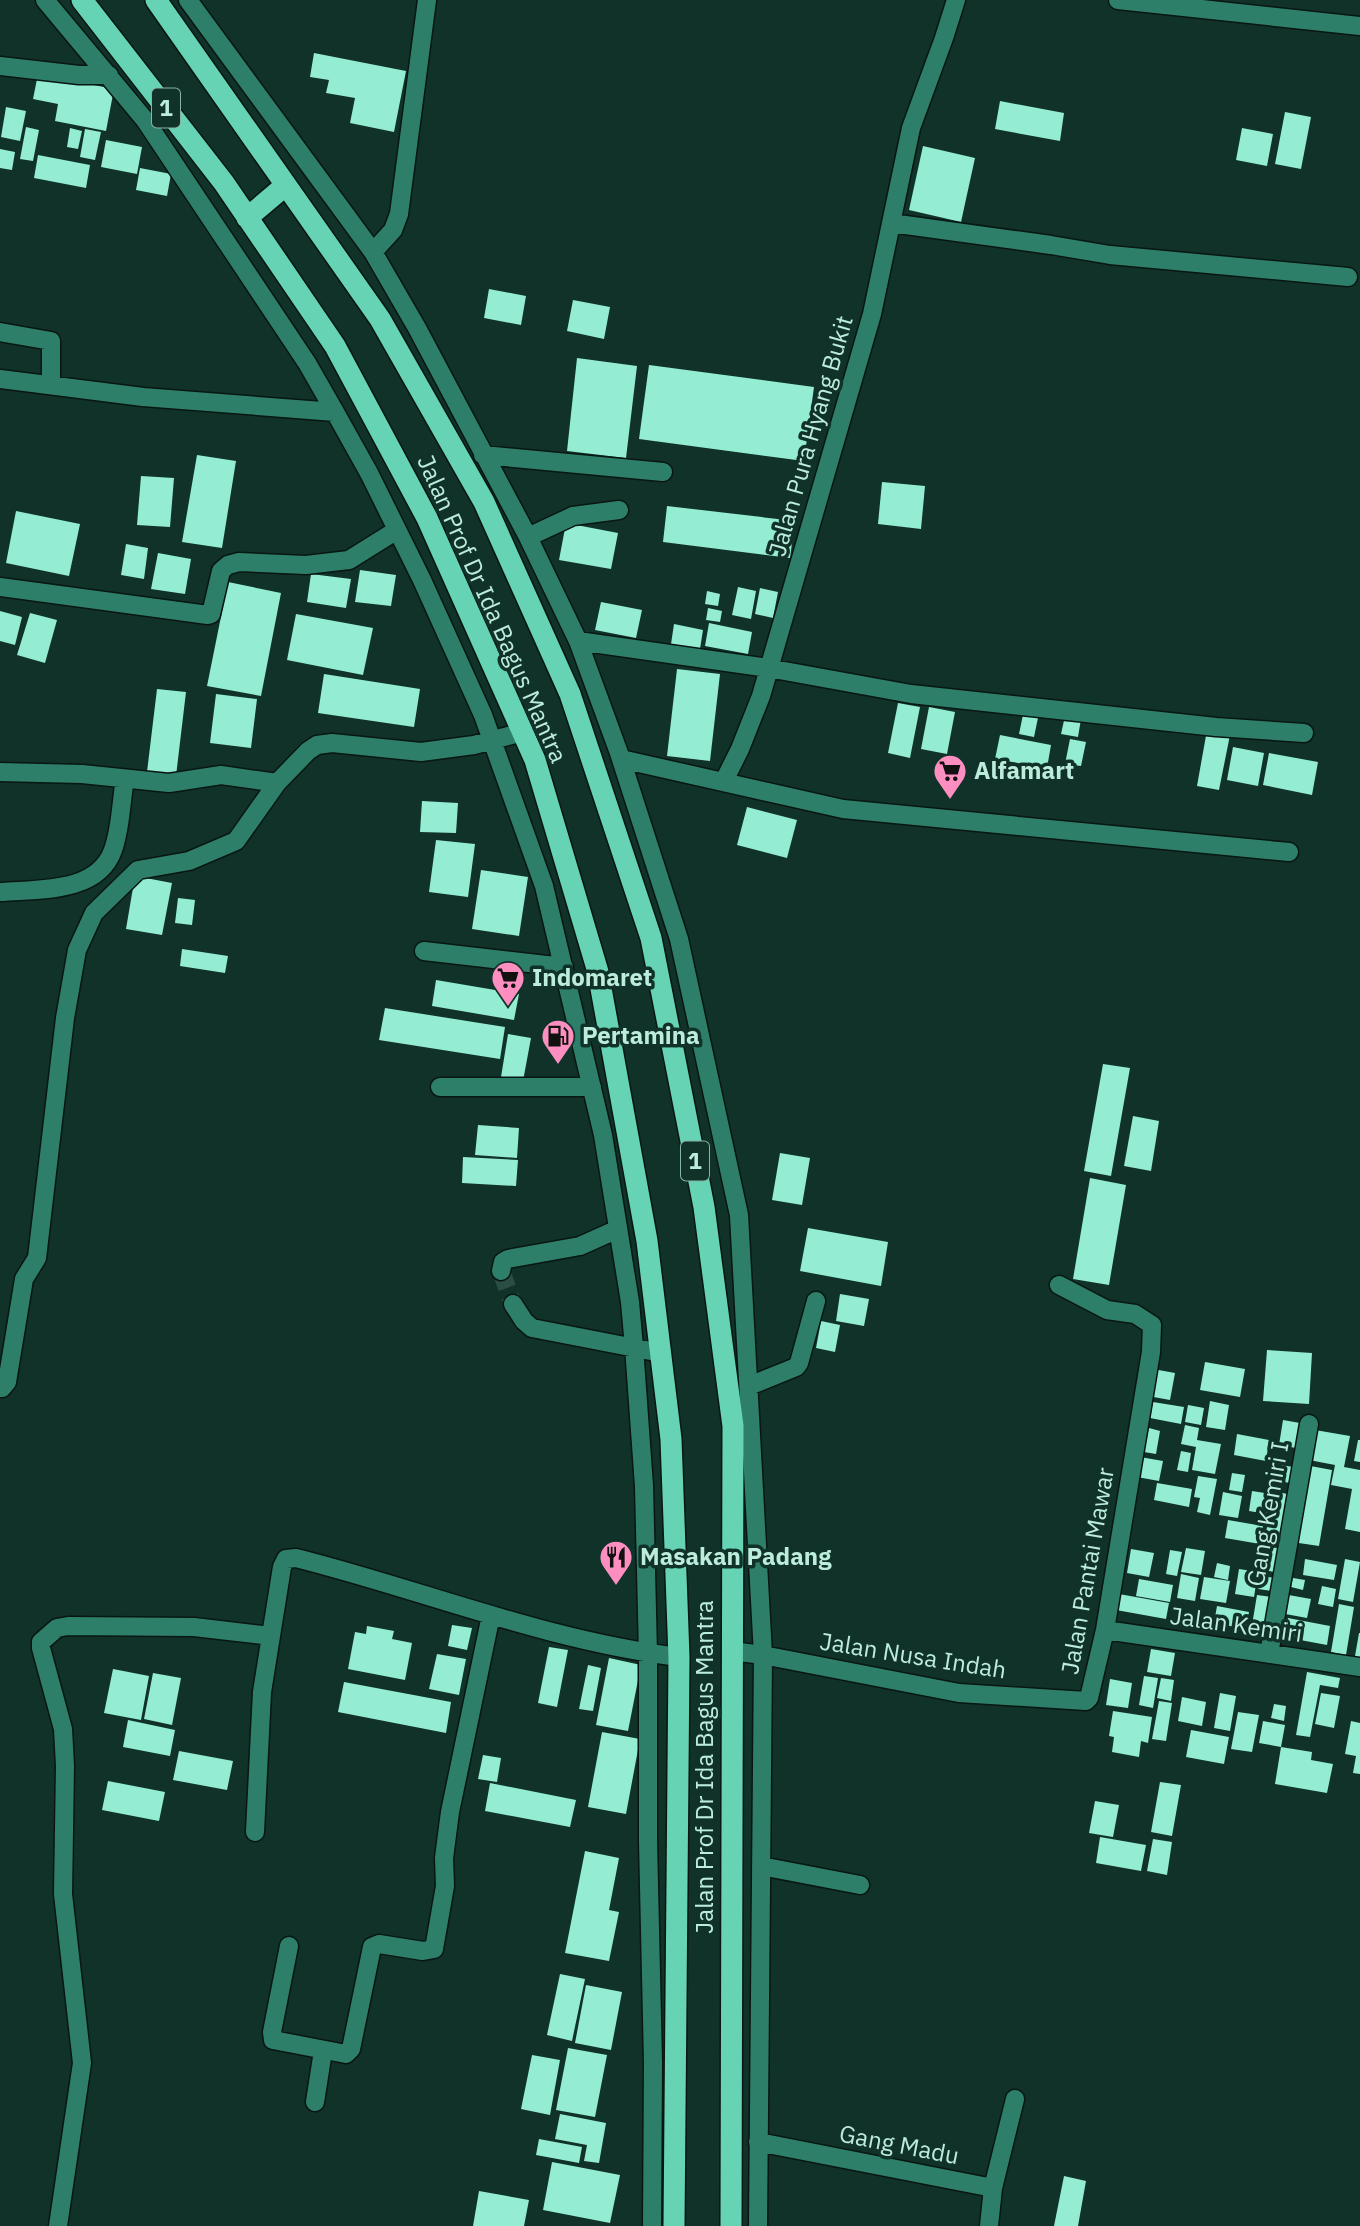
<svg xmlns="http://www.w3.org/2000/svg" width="1360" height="2226" viewBox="0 0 1360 2226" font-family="'IBM Plex Sans',sans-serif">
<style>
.building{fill:#94edd2}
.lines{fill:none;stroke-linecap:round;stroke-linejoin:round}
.minor-tunnel{stroke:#2a4e44;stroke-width:18;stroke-dasharray:18 9;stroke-linecap:butt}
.minor-casing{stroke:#091712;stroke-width:21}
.highway-casing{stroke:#091712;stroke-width:24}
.minor{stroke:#2e7f6a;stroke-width:18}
.highway{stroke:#65d3b4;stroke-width:21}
.labels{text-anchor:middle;stroke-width:7;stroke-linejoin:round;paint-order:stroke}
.shield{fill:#103229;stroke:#88b4a6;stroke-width:2}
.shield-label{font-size:23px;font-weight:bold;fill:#bcecdc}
.street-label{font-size:24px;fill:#bcecdc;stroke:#103229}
.poi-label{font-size:24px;font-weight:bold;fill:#bcecdc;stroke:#103229;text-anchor:start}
</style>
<rect width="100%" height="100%" fill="#103229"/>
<!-- building -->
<path class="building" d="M314 53 406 71 394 132 350 123 355 98 326 93 329 80 310 77Z
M38 74 114 89 106 131 55 121 58 104 33 99Z
M1000 101 1064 113 1060 141 995 129Z
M6 107 26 111 20 141 1 137Z
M1285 112 1311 117 1301 169 1275 164Z
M26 127 39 130 33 161 20 159Z
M70 128 82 131 78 149 67 147Z
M1242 128 1273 134 1267 166 1236 160Z
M85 129 101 132 95 160 80 157Z
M106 140 142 147 137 174 101 167Z
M923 146 975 158 961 222 909 210Z
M0 149 15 152 12 170 0 168Z
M38 155 90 165 86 188 34 178Z
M140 168 171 174 167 196 136 190Z
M489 289 526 296 521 325 484 318Z
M573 300 610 307 604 339 567 331Z
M577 358 637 366 626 458 567 451Z
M649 365 814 387 804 461 639 439Z
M197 455 236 461 222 548 182 542Z
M141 476 174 478 170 527 137 525Z
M882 482 925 486 921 529 878 524Z
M667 506 795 521 790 558 663 542Z
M16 511 80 524 69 576 6 563Z
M566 523 618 533 611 569 559 560Z
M126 544 148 548 144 579 121 575Z
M158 553 191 559 185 594 151 589Z
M360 570 396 575 391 606 355 602Z
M311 574 351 579 346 608 307 602Z
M228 582 281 593 261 696 207 686Z
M738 587 756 591 751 619 732 615Z
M760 588 778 592 773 618 755 614Z
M707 591 720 594 718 606 705 604Z
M601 602 642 610 636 638 595 630Z
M708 608 722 611 720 622 706 620Z
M0 611 22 617 15 645 0 641Z
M30 613 57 620 45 663 17 655Z
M296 614 373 628 363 675 287 660Z
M709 623 752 632 748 654 705 646Z
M674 624 703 630 700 649 671 644Z
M677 669 720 674 710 761 667 756Z
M324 674 420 689 414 727 318 713Z
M157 689 186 692 176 776 147 772Z
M216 694 257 699 251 748 210 743Z
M898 703 920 707 910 758 888 753Z
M929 707 955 712 947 754 921 749Z
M1024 710 1039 713 1034 737 1019 734Z
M1065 716 1081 719 1078 737 1061 734Z
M1207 730 1230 735 1219 790 1197 786Z
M1000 735 1051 745 1047 768 995 759Z
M1070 739 1086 742 1081 766 1065 764Z
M1233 747 1264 753 1258 786 1227 780Z
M1269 753 1318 762 1312 795 1263 785Z
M422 801 458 803 456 833 420 832Z
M747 807 797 820 787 858 737 845Z
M436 840 475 844 468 897 429 892Z
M481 870 528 877 519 936 472 929Z
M135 876 172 883 162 935 126 929Z
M178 898 195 900 192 925 175 923Z
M182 949 228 956 225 973 180 966Z
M436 980 519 994 514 1020 432 1006Z
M385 1008 505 1027 500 1059 379 1040Z
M508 1034 531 1038 523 1081 501 1077Z
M1103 1064 1130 1068 1111 1176 1084 1171Z
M1133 1116 1159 1121 1151 1171 1124 1166Z
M478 1125 519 1128 517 1158 475 1155Z
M780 1153 810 1158 802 1205 772 1200Z
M463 1157 518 1160 516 1186 462 1183Z
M1090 1178 1126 1185 1109 1285 1073 1279Z
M808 1228 888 1242 881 1286 800 1271Z
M840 1294 869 1299 864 1326 836 1321Z
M821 1321 840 1325 835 1352 816 1348Z
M1267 1350 1312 1353 1309 1404 1263 1401Z
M1205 1362 1245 1369 1240 1397 1200 1390Z
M1153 1369 1175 1373 1170 1400 1148 1396Z
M1210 1401 1229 1405 1225 1430 1206 1427Z
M1153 1402 1184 1407 1181 1424 1150 1418Z
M1188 1405 1204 1408 1201 1425 1185 1422Z
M1283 1420 1300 1423 1296 1448 1279 1445Z
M1185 1425 1199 1428 1197 1440 1221 1444 1215 1474 1192 1470 1196 1447 1181 1444Z
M1149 1428 1160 1431 1156 1454 1144 1452Z
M1315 1430 1350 1436 1344 1467 1360 1470V1532L1345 1529 1352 1489 1331 1485 1335 1465 1309 1460Z
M1237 1434 1269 1440 1266 1461 1234 1455Z
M1358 1440H1360V1462L1354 1461Z
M1181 1451 1191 1453 1188 1472 1177 1470Z
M1140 1457 1163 1461 1159 1481 1137 1477Z
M1281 1465 1293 1467 1290 1483 1279 1481Z
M1305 1465 1332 1470 1319 1546 1292 1542Z
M1232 1473 1245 1475 1242 1492 1229 1490Z
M1198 1476 1217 1479 1210 1515 1197 1512 1200 1498 1194 1497Z
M1157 1483 1192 1489 1189 1507 1154 1500Z
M1252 1491 1271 1494 1267 1514 1249 1511Z
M1273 1491 1292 1495 1285 1536 1266 1533Z
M1223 1492 1242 1496 1238 1518 1219 1515Z
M1228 1520 1263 1526 1260 1544 1225 1538Z
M1263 1546 1278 1548 1274 1572 1259 1569Z
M1186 1548 1205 1551 1201 1575 1181 1572Z
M1131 1549 1154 1553 1149 1577 1127 1573Z
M1170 1550 1182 1552 1177 1576 1166 1574Z
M1305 1559 1337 1565 1334 1580 1303 1575Z
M1345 1559 1360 1562 1353 1602 1338 1599Z
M1217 1563 1230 1566 1228 1580 1214 1577Z
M1239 1569 1258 1572 1254 1597 1235 1594Z
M1181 1574 1199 1578 1195 1601 1177 1598Z
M1260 1576 1275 1578 1272 1591 1258 1589Z
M1204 1577 1230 1581 1226 1603 1200 1599Z
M1293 1578 1305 1580 1303 1590 1291 1587Z
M1139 1579 1173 1585 1170 1602 1136 1596Z
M1322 1586 1336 1589 1333 1607 1318 1604Z
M1119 1594 1169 1603 1166 1619 1116 1610Z
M1283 1594 1311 1599 1307 1618 1280 1613Z
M1257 1595 1272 1597 1267 1627 1252 1625Z
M1339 1604 1354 1607 1346 1655 1331 1652Z
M1217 1606 1249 1612 1246 1629 1214 1623Z
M1288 1618 1330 1626 1327 1645 1284 1637Z
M452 1625 472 1628 467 1650 448 1646Z
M367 1626 394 1631 392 1639 412 1643 405 1680 348 1669 355 1632 366 1634Z
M1359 1633H1360V1663L1354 1662Z
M549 1647 568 1650 557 1707 538 1703Z
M1151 1649 1175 1653 1171 1676 1147 1672Z
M437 1654 466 1659 459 1695 429 1689Z
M609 1658 641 1665 628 1731 596 1725Z
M588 1665 601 1668 593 1711 579 1709Z
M113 1669 149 1676 141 1720 104 1713Z
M1307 1672 1340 1678 1338 1688 1320 1685 1310 1737 1296 1735Z
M153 1673 181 1678 172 1725 144 1719Z
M1144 1676 1158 1678 1153 1708 1139 1705Z
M1161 1678 1174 1680 1171 1701 1157 1698Z
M1110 1679 1132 1683 1128 1708 1106 1705Z
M344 1682 451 1702 446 1733 338 1712Z
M1220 1693 1236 1696 1230 1731 1214 1728Z
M1321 1693 1340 1696 1334 1728 1315 1724Z
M1182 1697 1206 1702 1202 1726 1178 1721Z
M1159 1701 1172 1703 1166 1741 1152 1739Z
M1274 1704 1286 1706 1284 1721 1271 1718Z
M1113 1711 1152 1717 1148 1743 1141 1741 1139 1757 1112 1752 1114 1737 1109 1736Z
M1238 1712 1259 1715 1252 1752 1231 1749Z
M128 1720 175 1730 170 1756 123 1747Z
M1263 1721 1285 1725 1281 1747 1312 1752 1311 1760 1333 1764 1327 1793 1275 1784 1281 1747 1259 1743Z
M1351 1721 1360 1723V1774L1353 1773 1356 1756 1345 1754Z
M1191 1730 1229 1737 1224 1764 1186 1757Z
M602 1732 640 1739 626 1814 588 1807Z
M179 1751 233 1761 227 1790 173 1780Z
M483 1755 501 1758 497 1782 478 1779Z
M108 1781 165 1792 159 1821 102 1810Z
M1160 1782 1181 1785 1172 1836 1151 1832Z
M490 1783 576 1800 570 1827 485 1811Z
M1095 1801 1119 1805 1113 1837 1089 1833Z
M1100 1837 1146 1845 1141 1871 1096 1863Z
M1153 1839 1172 1842 1167 1875 1147 1871Z
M585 1851 619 1858 609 1910 619 1912 609 1961 565 1953Z
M560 1974 585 1979 572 2041 547 2035Z
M586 1985 622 1992 611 2050 575 2043Z
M568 2048 607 2055 595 2117 556 2110Z
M532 2055 560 2060 550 2115 521 2109Z
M560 2114 606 2123 599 2163 584 2161 587 2145 555 2139Z
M539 2139 582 2147 579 2163 536 2155Z
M552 2162 620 2175 610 2223 543 2210Z
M1064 2176 1086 2181 1078 2226H1054Z
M479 2191 529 2200 524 2226H473Z"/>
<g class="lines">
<!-- minor-tunnel -->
<path class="minor-tunnel" d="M501 1271 513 1304"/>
<defs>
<path id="minor" d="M45 0 145 120 307 363 335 412 369 473 422 580 483 715 544 886 603 1135 630 1302 634 1347 644 1486 648 1654V1841L653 2063 652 2226
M188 0 373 252 417 328 528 537 578 641 619 753 679 939 739 1215 763 1655 758 2226
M1118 0 1360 26
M0 66 79 75H109
M891 223 1051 245 1110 255 1348 277
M373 252 393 230 399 214 427 0
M0 332 51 341V385
M0 379 143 397 335 412
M483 455 663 472
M528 537 573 516 619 510
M0 587 208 615 211 614 221 571 228 565 239 562 306 565 349 560 397 530
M578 641 768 668 911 694 1216 727 1304 733
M621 759 843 809 1289 852
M0 772 82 774 169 783 221 775 277 783
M724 781 740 749 761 696 872 314 911 128 944 38 956 0
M2 892C40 889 98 893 113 850 121 828 121 801 125 779
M424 951 564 967
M440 1087H592
M501 1271 503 1262 508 1259 580 1246 618 1229
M513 1304 524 1321 532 1328 661 1353
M749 1386 796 1367 799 1363 816 1301
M0 1388H2L7 1382 24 1279 37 1258 65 1018 77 950 94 913 138 870 189 861 236 841 277 783 308 751 317 745 332 743 421 752 474 745 523 732
M1105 1630 1360 1667
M732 1651 763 1655 959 1693 1086 1701 1089 1698 1105 1630 1151 1352 1152 1325 1135 1314 1107 1310 1059 1285
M1269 1654 1309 1424
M255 1832 262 1692 282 1567 286 1559 296 1558C423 1590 547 1641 679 1657
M761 1866 860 1885
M289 1946 272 2032 273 2040 346 2054 351 2049 372 1947 379 1944 423 1951 434 1949 445 1886 444 1858 450 1812 491 1615
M315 2102 323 2051
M758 2142 993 2188 989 2226
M993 2188 1015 2099
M58 2226 82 2063 63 1894 65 1766 63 1729 41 1648V1642L57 1628 68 1626 194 1627 271 1636"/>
<path id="highway" d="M82 0 224 183 335 346 427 518 535 760 598 972 647 1241 671 1439 679 1657 674 2226
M156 0 380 319 484 502 570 694 651 938 704 1207 733 1426 731 2226
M247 218 286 185"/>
</defs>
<!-- minor casing -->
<use href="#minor" class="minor-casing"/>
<!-- highway casing -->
<use href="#highway" class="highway-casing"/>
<!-- minor -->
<use href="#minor" class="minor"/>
<!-- highway -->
<use href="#highway" class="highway"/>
</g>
<!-- icons -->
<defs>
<symbol id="supermarket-pin" viewBox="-11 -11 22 30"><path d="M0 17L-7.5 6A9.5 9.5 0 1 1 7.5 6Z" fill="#fd8ec0" stroke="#103229"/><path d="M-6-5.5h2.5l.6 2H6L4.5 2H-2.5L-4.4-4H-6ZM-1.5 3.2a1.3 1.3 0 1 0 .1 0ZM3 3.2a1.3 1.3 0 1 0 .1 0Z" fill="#111"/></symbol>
<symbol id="fuel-pin" viewBox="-11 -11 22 30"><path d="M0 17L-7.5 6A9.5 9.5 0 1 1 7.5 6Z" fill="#fd8ec0" stroke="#103229"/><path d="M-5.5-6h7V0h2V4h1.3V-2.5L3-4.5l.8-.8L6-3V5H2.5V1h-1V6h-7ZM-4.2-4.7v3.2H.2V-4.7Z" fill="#111"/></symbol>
<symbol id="restaurant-pin" viewBox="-11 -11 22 30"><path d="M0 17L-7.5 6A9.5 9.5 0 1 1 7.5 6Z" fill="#fd8ec0" stroke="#103229"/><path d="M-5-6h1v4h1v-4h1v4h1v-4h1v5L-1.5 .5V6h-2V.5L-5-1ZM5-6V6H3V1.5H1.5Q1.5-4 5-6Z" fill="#111"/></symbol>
</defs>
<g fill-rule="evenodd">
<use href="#supermarket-pin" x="931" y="752" width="38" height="52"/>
<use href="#supermarket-pin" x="489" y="959" width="38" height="52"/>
<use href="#fuel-pin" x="539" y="1017" width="38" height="52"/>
<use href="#restaurant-pin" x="597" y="1538" width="38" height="52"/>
</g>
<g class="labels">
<!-- shield labels -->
<g class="shield">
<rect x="152" y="88.5" width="28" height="39" rx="5"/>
<rect x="681" y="1141.5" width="28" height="39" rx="5"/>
</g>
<g class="shield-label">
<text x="166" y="116">1</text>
<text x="695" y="1169">1</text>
</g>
<!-- street labels -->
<g class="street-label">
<text transform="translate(811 436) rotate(-74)" y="8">Jalan Pura Hyang Bukit</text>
<text transform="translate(492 609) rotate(66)" y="8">Jalan Prof Dr Ida Bagus Mantra</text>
<text transform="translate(1268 1514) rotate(-80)" y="8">Gang Kemiri I</text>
<text transform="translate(1088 1571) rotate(-80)" y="8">Jalan Pantai Mawar</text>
<text transform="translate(1236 1625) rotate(8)" y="8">Jalan Kemiri</text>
<text transform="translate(913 1656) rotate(9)" y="8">Jalan Nusa Indah</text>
<text transform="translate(705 1767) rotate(-90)" y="8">Jalan Prof Dr Ida Bagus Mantra</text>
<text transform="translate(899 2145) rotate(11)" y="8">Gang Madu</text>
</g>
<!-- poi labels -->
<g class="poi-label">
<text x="974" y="779">Alfamart</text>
<text x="532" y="986">Indomaret</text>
<text x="582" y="1044">Pertamina</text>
<text x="640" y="1565">Masakan Padang</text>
</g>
</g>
</svg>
